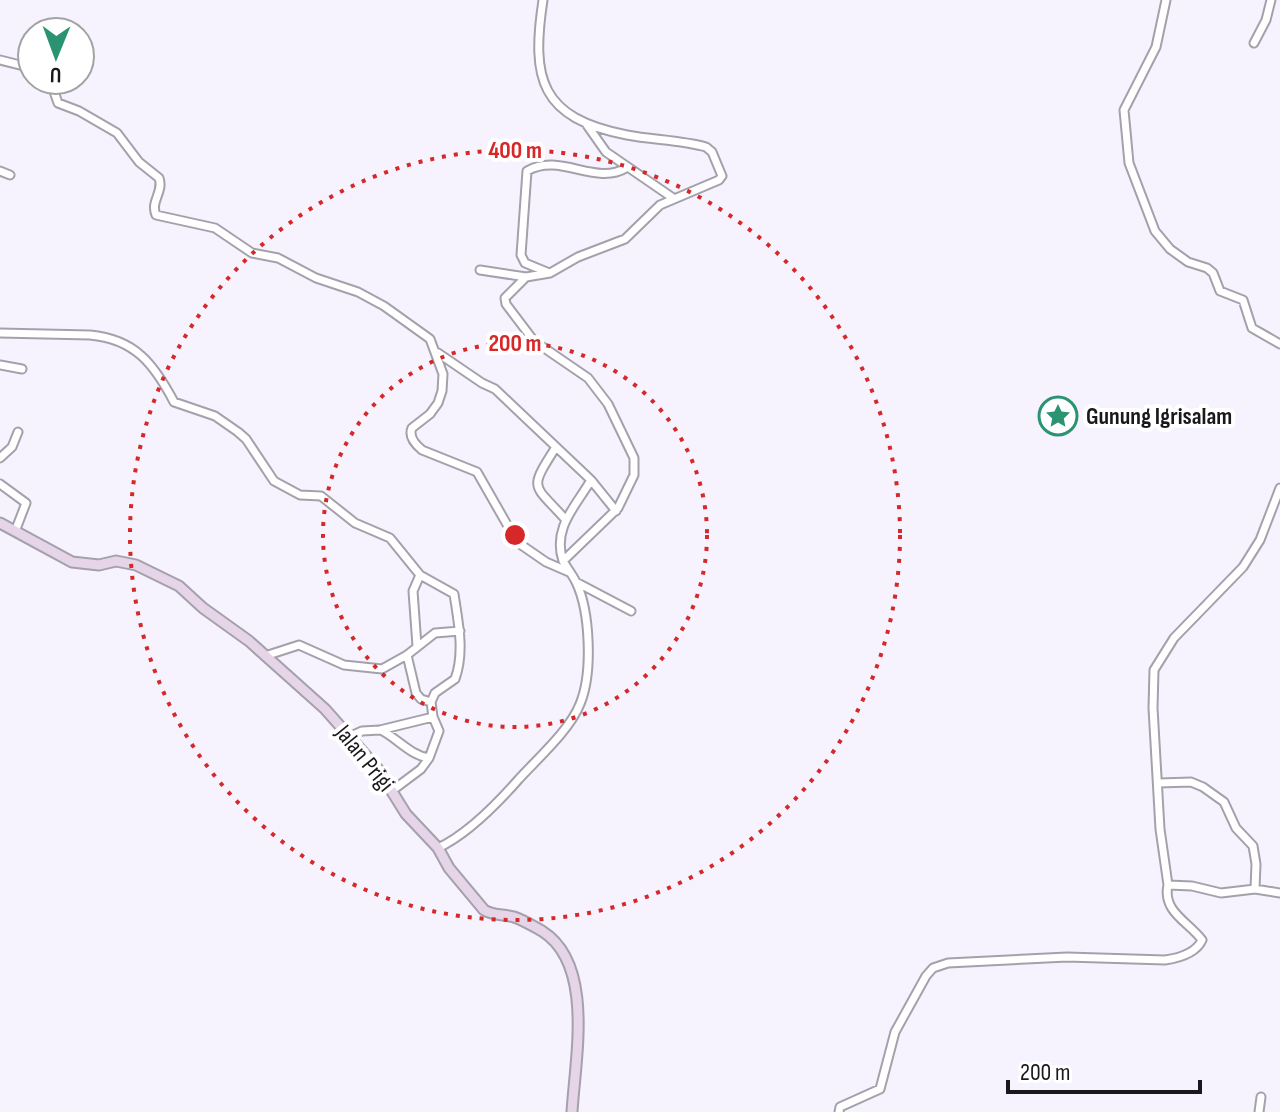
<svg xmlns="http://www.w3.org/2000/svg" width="1280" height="1112" viewBox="0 0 1280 1112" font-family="'Sofia Sans Condensed',sans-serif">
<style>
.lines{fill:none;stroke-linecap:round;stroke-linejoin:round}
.street-casing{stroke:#a4a1ab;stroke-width:11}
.secondary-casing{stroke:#a4a1ab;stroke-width:13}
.street{stroke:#fff;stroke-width:7}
.secondary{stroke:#e6d4e8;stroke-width:9}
.ring{fill:none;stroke:#d62828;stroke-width:4;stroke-dasharray:4 8}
.labels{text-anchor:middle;stroke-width:8;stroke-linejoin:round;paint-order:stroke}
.poi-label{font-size:24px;font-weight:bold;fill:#19181c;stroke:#fff;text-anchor:start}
.street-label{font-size:24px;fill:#19181c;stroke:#fff}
.centre{fill:#d62828;stroke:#fff;stroke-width:4}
.ring-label{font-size:24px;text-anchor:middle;font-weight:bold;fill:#d62828;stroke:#fff;stroke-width:8;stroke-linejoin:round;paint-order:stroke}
</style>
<rect width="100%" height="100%" fill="#f6f3ff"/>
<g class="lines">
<defs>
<path id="street" d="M1166 0 1156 47 1124 110 1129 163 1155 231 1170 249 1188 262 1207 268 1213 273 1220 291 1243 300 1252 328 1280 344
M1254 43 1266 20 1271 0
M0 60 32 68
M50 80 58 103 79 111 117 133 139 162 159 178C164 192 150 201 156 215L215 228 252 253 278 258 316 278 358 292 384 306 430 339 443 374 442 391 438 403 430 414 412 428C408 437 416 445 422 450L477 472 517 542 546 562 569 572
M587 125 606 152 673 198
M0 171 10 175
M480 270 526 277
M547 272 525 263 521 255 527 171C560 152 595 186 626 168
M0 333 90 335C135 339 154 364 174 402L215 416 238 432 246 439 274 481 300 495 321 496 355 523 390 538 420 575 454 594C458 621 465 652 455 679L435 693 431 702 433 717 439 731 429 758 421 769 393 790
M438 353 482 383 495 389 591 480C576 506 552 528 563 561
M0 365 22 369
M556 447C528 491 533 483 565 519
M0 458 12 447 18 432
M591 480 616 511
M0 484 26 503 16 529
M576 582 631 611
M417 646 413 591 420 575
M407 655 416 693 421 699 431 702
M265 656 299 645 344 665 382 669 407 655 435 633 460 631
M381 730C398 739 410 755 429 758
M349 737 362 731 380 730 433 717
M1159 783 1191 782 1203 787 1224 802 1236 828 1253 846 1256 864 1255 889
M438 848C468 834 496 805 518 780 537 759 570 730 580 704 593 673 590 611 576 582 572 574 567 568 563 561L618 508 634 475V458L608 404 588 378 534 341 506 304 505 298 526 277 550 273 578 257 625 239 660 205 719 180 722 176 712 152 706 147C681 140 653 140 627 135 540 118 531 79 543 0
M1168 885 1160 829 1153 708 1154 670 1174 638 1243 567 1260 540 1280 488
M839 1112 840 1107 880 1089 895 1032 926 976 933 968 948 963 1067 957 1165 960C1179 958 1196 953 1202 940 1189 922 1162 912 1168 885L1192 886 1221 893 1255 889 1280 893
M1259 1112 1261 1097"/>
<path id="secondary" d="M0 523 72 562 99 565 116 561 136 565 179 586 203 608 249 641 325 709 378 769 406 814 438 848 449 868 484 910C494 916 504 914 514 917 523 920 533 926 542 931 595 964 575 1059 572 1112"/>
</defs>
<!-- street casing -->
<use href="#street" class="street-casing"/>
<!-- secondary casing -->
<use href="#secondary" class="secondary-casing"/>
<!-- street -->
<use href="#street" class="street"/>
<!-- secondary -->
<use href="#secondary" class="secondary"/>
</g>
<!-- distance rings -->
<g class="ring">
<circle cx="515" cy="535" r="192"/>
<circle cx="515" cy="535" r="385"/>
</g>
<!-- icons -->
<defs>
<symbol id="sight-ring" viewBox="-11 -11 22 22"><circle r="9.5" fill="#fff" stroke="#2a9371" stroke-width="1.5"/><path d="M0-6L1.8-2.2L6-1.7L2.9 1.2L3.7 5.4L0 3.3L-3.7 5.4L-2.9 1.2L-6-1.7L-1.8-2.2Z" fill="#2a9371"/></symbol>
</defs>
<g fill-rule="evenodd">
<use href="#sight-ring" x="1036" y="394" width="44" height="44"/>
</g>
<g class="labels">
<!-- poi labels -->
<g class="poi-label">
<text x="1086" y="424">Gunung Igrisalam</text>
</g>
<!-- street labels -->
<g class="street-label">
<text transform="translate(365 758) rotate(51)" y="8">Jalan Prigi</text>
</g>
</g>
<circle cx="515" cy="535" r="12" class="centre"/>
<g class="ring-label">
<text x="515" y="158">400 m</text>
<text x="515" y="351">200 m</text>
</g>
<!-- north arrow -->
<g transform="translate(56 56) rotate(181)"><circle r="38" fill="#ffffff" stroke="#a3a3a4" stroke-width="2"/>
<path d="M0-6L14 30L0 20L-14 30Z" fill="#2a9371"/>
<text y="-12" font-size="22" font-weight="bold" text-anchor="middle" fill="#19181c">U</text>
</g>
<!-- scale -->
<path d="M1008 1080v12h192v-12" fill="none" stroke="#19181c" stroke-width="4"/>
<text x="1020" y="1080" font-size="24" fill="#19181c" stroke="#ffffff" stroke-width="6" paint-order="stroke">200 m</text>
</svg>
